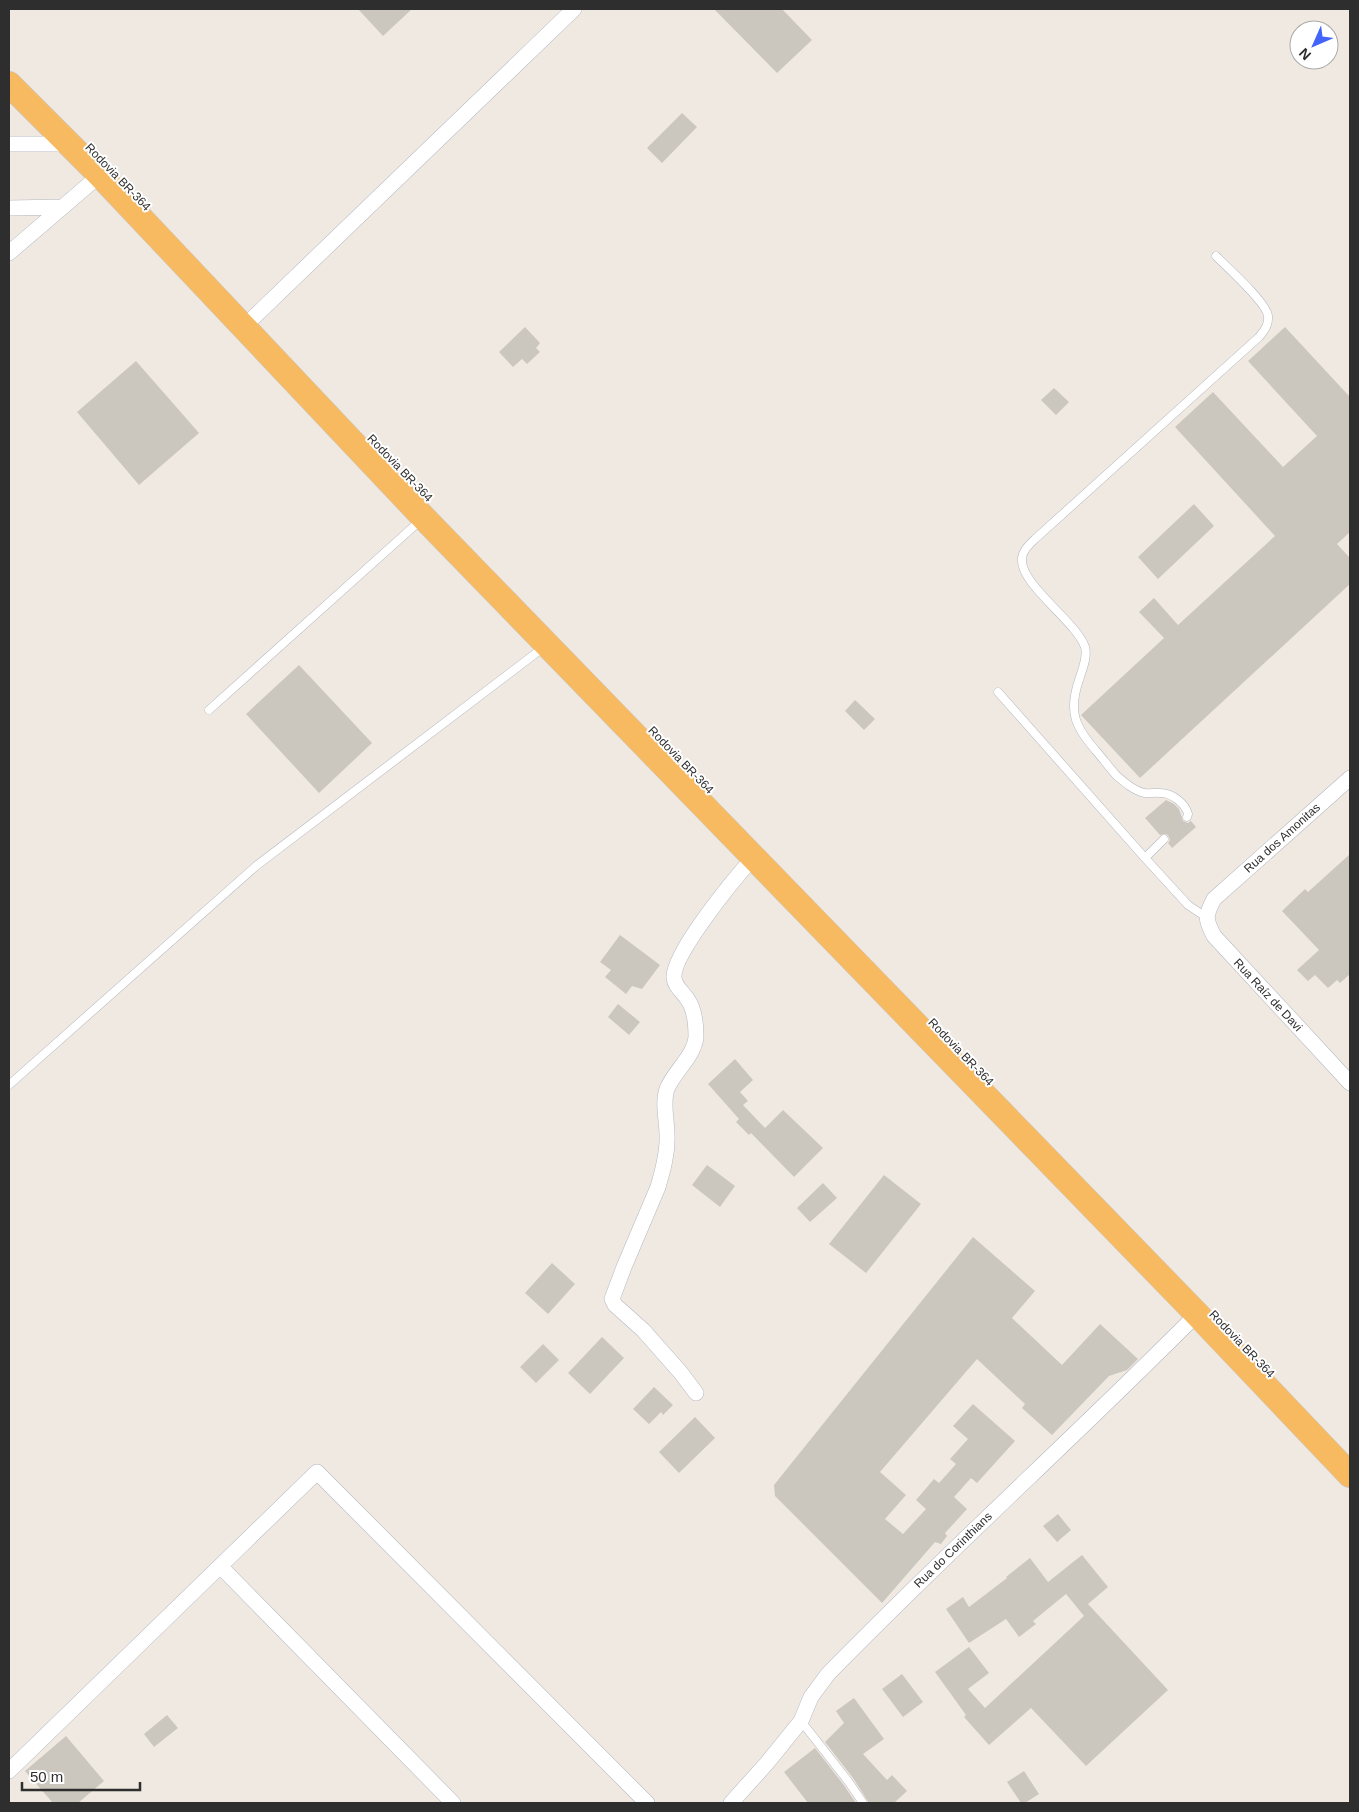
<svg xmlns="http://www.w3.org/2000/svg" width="1359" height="1812" viewBox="0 0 1359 1812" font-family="Helvetica,sans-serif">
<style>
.building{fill:#cbc7bf}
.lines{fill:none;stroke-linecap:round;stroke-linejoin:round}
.service-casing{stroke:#b4b7c1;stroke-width:9}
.minor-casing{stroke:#b4b7c1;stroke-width:16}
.trunk-casing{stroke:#c9c9c9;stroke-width:26}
.service{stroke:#fff;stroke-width:8}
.minor{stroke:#fff;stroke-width:15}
.trunk{stroke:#f8ba60;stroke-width:25}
.labels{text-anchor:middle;stroke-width:4;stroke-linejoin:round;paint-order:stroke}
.street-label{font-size:12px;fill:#2e2e2e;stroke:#fff}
</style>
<rect width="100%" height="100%" fill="#efe9e1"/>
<!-- building -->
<path class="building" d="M358 9H412L383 36Z
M714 9H782L812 40 777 73Z
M682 113 697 127 662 163 647 148Z
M525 327 540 343 536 348 540 352 527 364 522 359 513 367 499 352Z
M1285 327 1350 397V532L1337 544 1350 558V584L1140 778 1081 715 1164 638 1139 612 1154 598 1178 625 1275 536 1175 427 1213 392 1283 467 1317 436 1248 361Z
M136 361 199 433 139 485 77 412Z
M1054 388 1069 402 1056 415 1041 400Z
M1194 504 1214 526 1158 579 1138 557Z
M299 665 372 743 319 793 246 714Z
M855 700 875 719 864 730 845 711Z
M1166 800 1174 804 1179 809 1183 821 1188 823 1191 821 1196 827 1172 848 1168 843 1170 840 1168 835 1165 834 1160 835 1145 818Z
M1350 854V974L1340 983 1337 980 1328 988 1315 975 1308 981 1297 970 1319 950 1282 911 1305 889 1308 892Z
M620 935 660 965 642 989 632 986 626 994 605 977 611 970 600 962Z
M618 1004 640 1022 629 1035 608 1017Z
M735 1059 753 1080 740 1092 748 1101 743 1105 765 1128 783 1110 823 1148 794 1177 751 1133 749 1135 736 1122 739 1119 708 1084Z
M707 1165 735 1186 720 1207 692 1185Z
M884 1175 921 1204 866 1273 829 1244Z
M823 1183 837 1198 810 1222 797 1208Z
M973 1237 1035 1291 1012 1318 1062 1365 1100 1324 1138 1359 1127 1370 1109 1376 1052 1435 1022 1408 1025 1404 977 1359 880 1472 906 1495 885 1519 903 1534 926 1509 916 1500 934 1479 939 1483 956 1464 950 1459 968 1439 953 1426 973 1404 1015 1441 977 1483 971 1478 954 1497 967 1509 945 1533 947 1536 941 1544 935 1542 882 1603 775 1496 774 1485Z
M552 1263 575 1284 548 1314 525 1293Z
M602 1337 624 1358 590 1394 568 1373Z
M543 1344 559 1360 536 1383 520 1367Z
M654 1387 673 1405 663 1415 661 1412 649 1424 633 1409Z
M695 1417 715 1438 679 1473 659 1452Z
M1058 1514 1071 1530 1057 1542 1043 1526Z
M1082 1555 1108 1587 1088 1604 1168 1690 1086 1766 1031 1708 989 1745 964 1717 966 1715 935 1672 969 1647 989 1673 968 1689 985 1708 1084 1616 1066 1594 1033 1621 1036 1624 1019 1637 1006 1619 969 1643 946 1609 963 1597 969 1607 1007 1578 1006 1577 1030 1558 1048 1582Z
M902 1674 923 1702 903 1717 882 1689Z
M854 1698 884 1739 863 1754 887 1780 892 1775 907 1791 894 1803H869L853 1778 825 1742 844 1723 836 1711Z
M167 1715 178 1728 154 1747 144 1734Z
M66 1736 104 1781 78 1803H53L25 1771Z
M815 1748 843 1784 856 1803H808L784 1772Z
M1024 1771 1039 1794 1025 1803H1021L1007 1782Z"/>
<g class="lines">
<defs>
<path id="service" d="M998 692 1145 858
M209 710 422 519
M1187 817 1188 814C1185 803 1172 793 1160 793 1155 792 1150 794 1145 793 1134 791 1124 782 1116 775 1109 767 1103 759 1097 752 1075 727 1068 712 1079 680 1082 670 1088 657 1085 647 1076 621 1019 584 1022 558 1023 550 1029 545 1035 539L1259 337C1264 331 1269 325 1268 316 1267 303 1227 267 1216 256
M1164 839 1145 858 1188 905 1206 917
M9 1085 256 866 544 647
M801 1721 848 1781 863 1803"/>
<path id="minor" d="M9 144H68
M9 208 63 207
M9 253 100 175
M254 317 574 9
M1350 778 1214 899C1205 916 1205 919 1214 936L1350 1083
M696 1393 681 1373 643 1330 615 1305 612 1299 624 1267 658 1187C663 1170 668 1152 667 1135 667 1120 662 1103 667 1089 674 1071 694 1057 696 1037 696 1025 695 1010 688 1000 683 992 675 987 674 978 672 954 735 878 753 858
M220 1566 453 1803
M9 1771 317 1472 647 1803
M731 1803 767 1763 801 1721 811 1697 828 1674C948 1551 1076 1436 1197 1314"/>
<path id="trunk" d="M9 84 100 175 424 518 1197 1314 1350 1475"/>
</defs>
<!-- service casing -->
<use href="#service" class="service-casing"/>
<!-- minor casing -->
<use href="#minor" class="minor-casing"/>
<!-- trunk casing -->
<use href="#trunk" class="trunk-casing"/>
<!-- service -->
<use href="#service" class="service"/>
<!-- minor -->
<use href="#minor" class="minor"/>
<!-- trunk -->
<use href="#trunk" class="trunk"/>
</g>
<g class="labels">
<!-- street labels -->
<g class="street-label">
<text transform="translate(118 177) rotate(46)" y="4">Rodovia BR-364</text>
<text transform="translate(400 468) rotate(46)" y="4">Rodovia BR-364</text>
<text transform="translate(681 760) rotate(46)" y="4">Rodovia BR-364</text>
<text transform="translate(1282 838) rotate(-42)" y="4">Rua dos Amonitas</text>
<text transform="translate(1268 995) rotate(47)" y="4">Rua Raíz de Davi</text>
<text transform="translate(961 1052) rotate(46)" y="4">Rodovia BR-364</text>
<text transform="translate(1242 1344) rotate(46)" y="4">Rodovia BR-364</text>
<text transform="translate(953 1550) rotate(-44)" y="4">Rua do Corinthians</text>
</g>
</g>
<!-- border -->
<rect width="1359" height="1812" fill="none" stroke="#2e2e2e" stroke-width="20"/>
<!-- north arrow -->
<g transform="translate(1314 45) rotate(225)"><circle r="24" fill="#ffffff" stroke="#ababab"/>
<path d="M0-4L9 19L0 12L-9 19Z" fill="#4264fb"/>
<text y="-8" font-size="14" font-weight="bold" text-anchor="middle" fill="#2e2e2e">N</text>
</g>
<!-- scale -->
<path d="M22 1782v8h118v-8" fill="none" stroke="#2e2e2e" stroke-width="2.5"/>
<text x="30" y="1782" font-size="15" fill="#2e2e2e" stroke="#ffffff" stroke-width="4" paint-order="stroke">50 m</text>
</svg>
